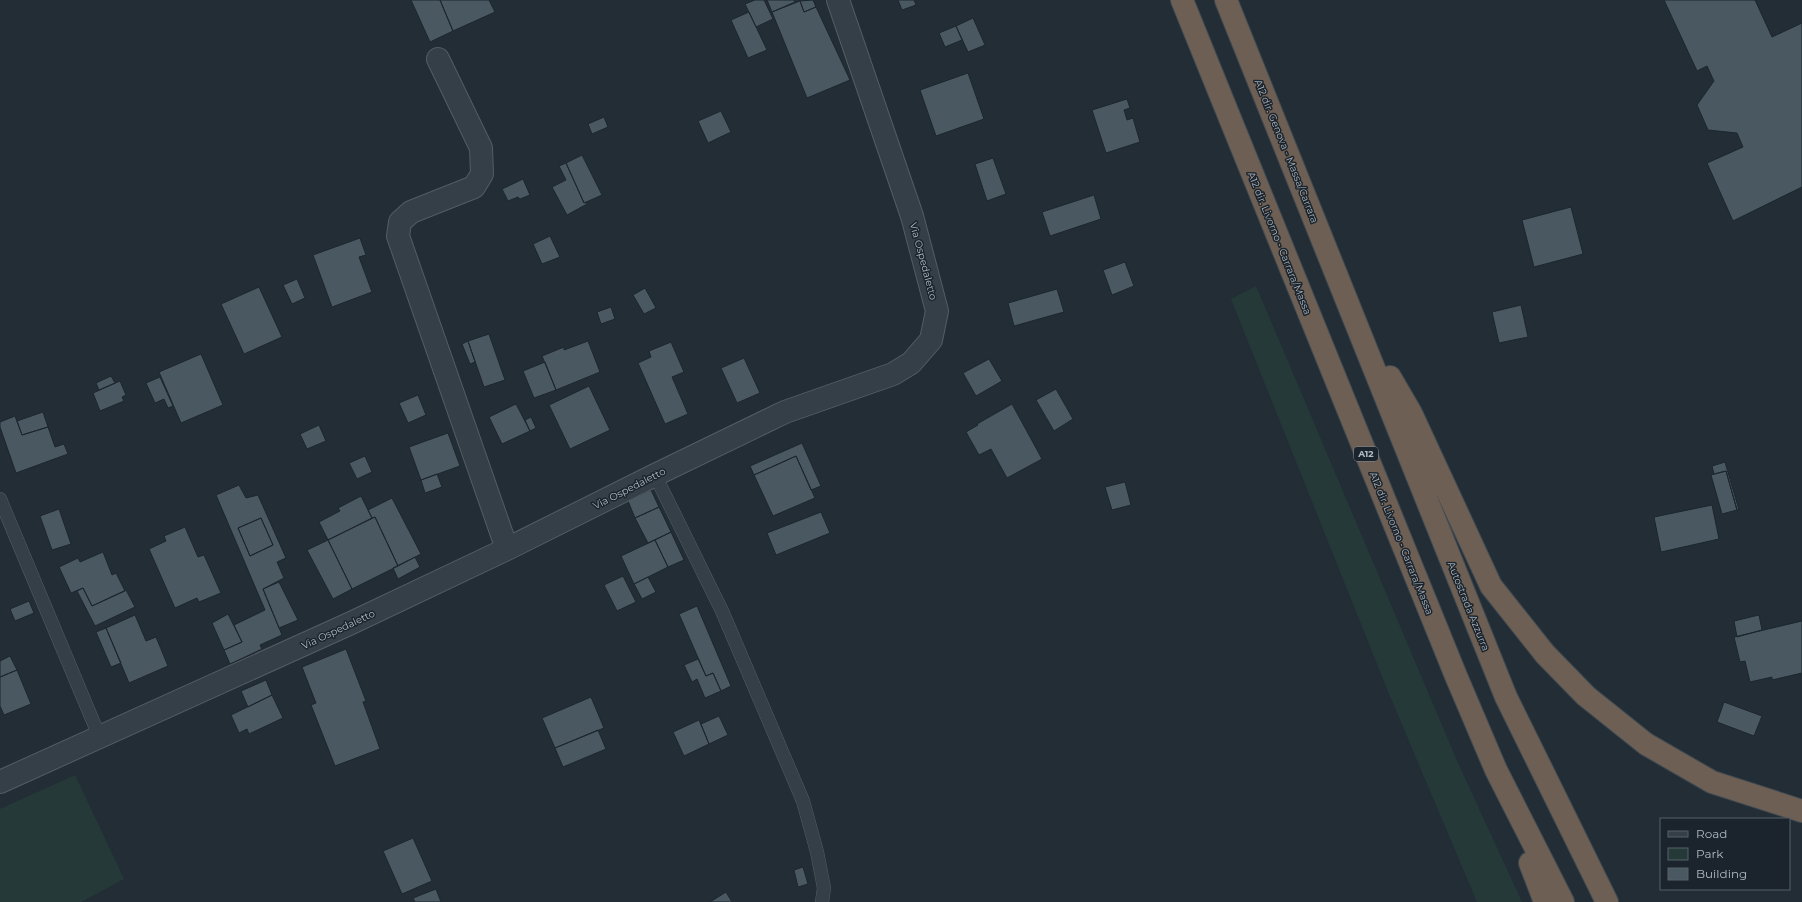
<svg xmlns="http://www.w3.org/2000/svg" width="1802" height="902" viewBox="0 0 1802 902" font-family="Montserrat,sans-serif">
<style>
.green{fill:#253a38}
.building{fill:#4a5862;stroke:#1d262e;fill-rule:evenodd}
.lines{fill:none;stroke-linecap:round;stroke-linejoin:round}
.service-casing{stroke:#535d65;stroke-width:14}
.minor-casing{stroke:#535d65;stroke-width:24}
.motorway-casing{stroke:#404a52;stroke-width:24}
.service{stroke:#353f47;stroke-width:13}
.minor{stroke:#353f47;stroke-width:22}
.motorway{stroke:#6d5f53;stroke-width:22}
.labels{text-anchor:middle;stroke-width:3;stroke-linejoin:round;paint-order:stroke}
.shield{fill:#1b242c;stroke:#838d96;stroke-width:1}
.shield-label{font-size:9px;font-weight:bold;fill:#b0bac4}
.street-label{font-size:10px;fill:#b0bac4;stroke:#1b242c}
</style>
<rect width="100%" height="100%" fill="#222d36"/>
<!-- green -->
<path class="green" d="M1256 286 1458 763 1522 902H1477L1387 689 1231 299Z
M75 775 124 879 81 902H0V809Z"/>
<!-- building -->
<path class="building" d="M411 0H440L453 31 430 42Z
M440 0H489L495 12 453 31Z
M755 0H764L773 19 756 27 745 4Z
M767 0H794L795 2 772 12Z
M813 0 816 7 804 12 800 1Z
M898 0H914L916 5 902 10Z
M1664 0H1755L1772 37 1802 23V187L1733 221 1707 163 1743 147 1737 133 1708 130 1697 105 1714 81 1713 79 1707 66 1697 71Z
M800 1 804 12 816 7 850 80 807 98 772 12Z
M749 12 767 50 748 58 731 20Z
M973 18 985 45 968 52 956 26Z
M956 26 962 40 945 47 939 33Z
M968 73 984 119 936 136 920 90Z
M1127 99 1130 108 1124 110 1127 120 1133 118 1140 142 1106 153 1092 110Z
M721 111 731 132 708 143 698 121Z
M604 117 608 127 592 134 588 124Z
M582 155 602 195 584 203 566 163Z
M993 158 1006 194 987 201 975 164Z
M566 163 584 203 586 202 587 204 567 215 552 187 566 180 559 166Z
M523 179 530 195 520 199 518 197 508 201 502 189Z
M1094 195 1101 219 1050 236 1042 212Z
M1571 207 1583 254 1534 267 1522 220Z
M550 236 560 257 542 264 533 244Z
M360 238 366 255 359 257 372 292 332 307 313 255Z
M1125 262 1134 286 1112 295 1103 270Z
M297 279 305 298 292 304 283 285Z
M259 287 282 337 244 354 221 304Z
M645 288 656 308 644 314 633 295Z
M1057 289 1064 312 1014 326 1008 303Z
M1521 305 1528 337 1499 343 1492 312Z
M611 307 615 319 601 324 597 312Z
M489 334 505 380 484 387 468 341Z
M468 341 475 362 470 364 462 344Z
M588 341 600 372 556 390 542 356 564 347V350Z
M671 342 684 372 672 377 688 414 665 424 638 363 651 357 649 351Z
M201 354 223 405 181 423 159 372Z
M744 358 760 393 737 403 721 368Z
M989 359 1002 381 976 396 963 373Z
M545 362 556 390 534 398 523 371Z
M111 376 115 383 99 390 96 383Z
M160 377 173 406 168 408 164 399 155 403 146 383Z
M120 381 126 395 122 397 124 401 100 411 93 393Z
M589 386 610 430 570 449 549 405Z
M1056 389 1073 419 1054 431 1036 400Z
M418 395 426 415 408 423 399 403Z
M516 404 530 431 502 444 489 417Z
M1012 404 1042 459 1007 478 991 449 979 455 966 432 978 425 977 424Z
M43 412 48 427 22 435 17 421Z
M15 416 22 435 48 427 55 447 64 444 68 454 16 473 0 427V422Z
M531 417 536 428 530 431 525 420Z
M319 425 326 441 307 449 300 434Z
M448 433 460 466 421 480 409 447Z
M802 443 821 486 811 490 796 456 754 475 750 466Z
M365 456 372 472 357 479 349 463Z
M796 456 815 498 773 516 754 475Z
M1725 462 1739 510H1737L1726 471 1714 474 1712 466Z
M1726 471 1737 510 1722 514 1711 475Z
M437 474 442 487 425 493 421 480Z
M1125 482 1131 505 1112 510 1105 487Z
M239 485 246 498 258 495 286 558 277 562 284 578 263 589 282 635 260 645 262 649 230 664 224 650 242 642 234 625 265 610 216 495ZM261 518 273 545 250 556 238 528Z
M651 490 659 507 635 518 628 501Z
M361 496 372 518 328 540 319 522 340 511 338 508Z
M392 498 421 554 398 566 375 517 372 518 368 510Z
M1712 505 1719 539 1661 552 1654 517Z
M659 507 671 532 648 543 635 518Z
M59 509 71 544 52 550 40 516Z
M821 512 830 533 776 555 767 533Z
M375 517 398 566 352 589 328 540Z
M261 518 273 545 250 556 238 528Z
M185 527 198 557 204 555 221 593 199 602 197 598 175 608 149 549 166 541 164 536Z
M671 532 684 560 668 567 655 540Z
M328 540 352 589 333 599 307 550Z
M655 540 668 567 634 584 621 556Z
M103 552 112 575 116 573 125 591 92 606 83 588 71 593 59 567 78 558 80 562Z
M415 557 420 567 398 579 393 568Z
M623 576 636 602 617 611 604 585Z
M648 577 656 592 642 599 634 584Z
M279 582 298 620 279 628 263 589Z
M83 588 92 606 126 590 135 607 95 626 77 591Z
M29 601 34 613 15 621 10 609Z
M697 606 731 686 721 691 713 673 706 676 679 614Z
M228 614 242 642 224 650 212 623Z
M135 615 146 641 156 637 168 666 129 683 106 628Z
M1759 615 1762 630 1737 637 1734 621Z
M1802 621V673L1772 680V677L1750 682 1745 661 1740 662 1734 637Z
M106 628 121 663 111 667 96 632Z
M346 649 366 701 363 702 380 749 335 766 311 705 316 703 302 667Z
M10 656 17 670 0 677V661Z
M698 659 706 676 713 673 721 691 705 698 697 679 692 682 684 665Z
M17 670 31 704 4 715 0 706V677Z
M266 680 272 695 248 707 241 691Z
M272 695 283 718 249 734 247 729 239 733 231 715Z
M591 697 604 728 555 748 542 718Z
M1724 702 1762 716 1754 736 1717 722Z
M719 716 728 735 709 744 701 724Z
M699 720 709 744 684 756 673 732Z
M598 730 606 749 563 767 555 748Z
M413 838 432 881 402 894 383 851Z
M803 867 808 884 798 887 794 870Z
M436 889 441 902H415L413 898Z
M726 892 732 902H710Z"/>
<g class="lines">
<defs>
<path id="service" d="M655 475 722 611 803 801 817 852 824 888 822 902
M0 499 100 738"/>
<path id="minor" d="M438 59 481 148 482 174 474 187 411 212 400 222 398 236 507 549
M0 782 349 624 507 549 655 475 785 412 893 374 911 363 931 340 937 311 912 216 838 0"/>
<path id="motorway" d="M1182 0 1456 676 1496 770 1563 902
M1226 0 1506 697 1607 902
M1390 377 1411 413 1491 586 1545 654 1586 696 1646 744 1712 782 1802 811
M1530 863 1545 902"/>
</defs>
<!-- service casing -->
<use href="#service" class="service-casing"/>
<!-- minor casing -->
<use href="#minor" class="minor-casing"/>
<!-- motorway casing -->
<use href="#motorway" class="motorway-casing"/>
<!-- service -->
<use href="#service" class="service"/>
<!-- minor -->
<use href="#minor" class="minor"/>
<!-- motorway -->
<use href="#motorway" class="motorway"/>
</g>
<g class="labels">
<!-- shield labels -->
<rect class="shield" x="1354" y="447" width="24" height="14" rx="3"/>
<g class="shield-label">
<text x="1366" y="457">A12</text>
</g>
<!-- street labels -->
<g class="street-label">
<text transform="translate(1287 151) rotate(68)" y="4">A12 dir. Genova - Massa/Carrara</text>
<text transform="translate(1280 243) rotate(68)" y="4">A12 dir. Livorno - Carrara/Massa</text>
<text transform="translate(924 261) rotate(75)" y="4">Via Ospedaletto</text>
<text transform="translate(629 488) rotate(-27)" y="4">Via Ospedaletto</text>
<text transform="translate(1402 543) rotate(68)" y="4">A12 dir. Livorno - Carrara/Massa</text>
<text transform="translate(1469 606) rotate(68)" y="4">Autostrada Azzurra</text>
<text transform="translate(338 629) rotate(-25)" y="4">Via Ospedaletto</text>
</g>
</g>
<!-- legend -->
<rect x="1660" y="818" width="130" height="72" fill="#1b242c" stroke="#576069"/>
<rect x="1668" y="831" width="20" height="6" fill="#353f47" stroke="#576069"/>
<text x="1696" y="838" font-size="12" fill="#b0bac4">Road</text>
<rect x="1668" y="848" width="20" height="12" fill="#253a38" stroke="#576069"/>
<text x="1696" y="858" font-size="12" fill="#b0bac4">Park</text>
<rect x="1668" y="868" width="20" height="12" fill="#4a5862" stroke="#576069"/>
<text x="1696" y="878" font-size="12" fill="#b0bac4">Building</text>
</svg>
